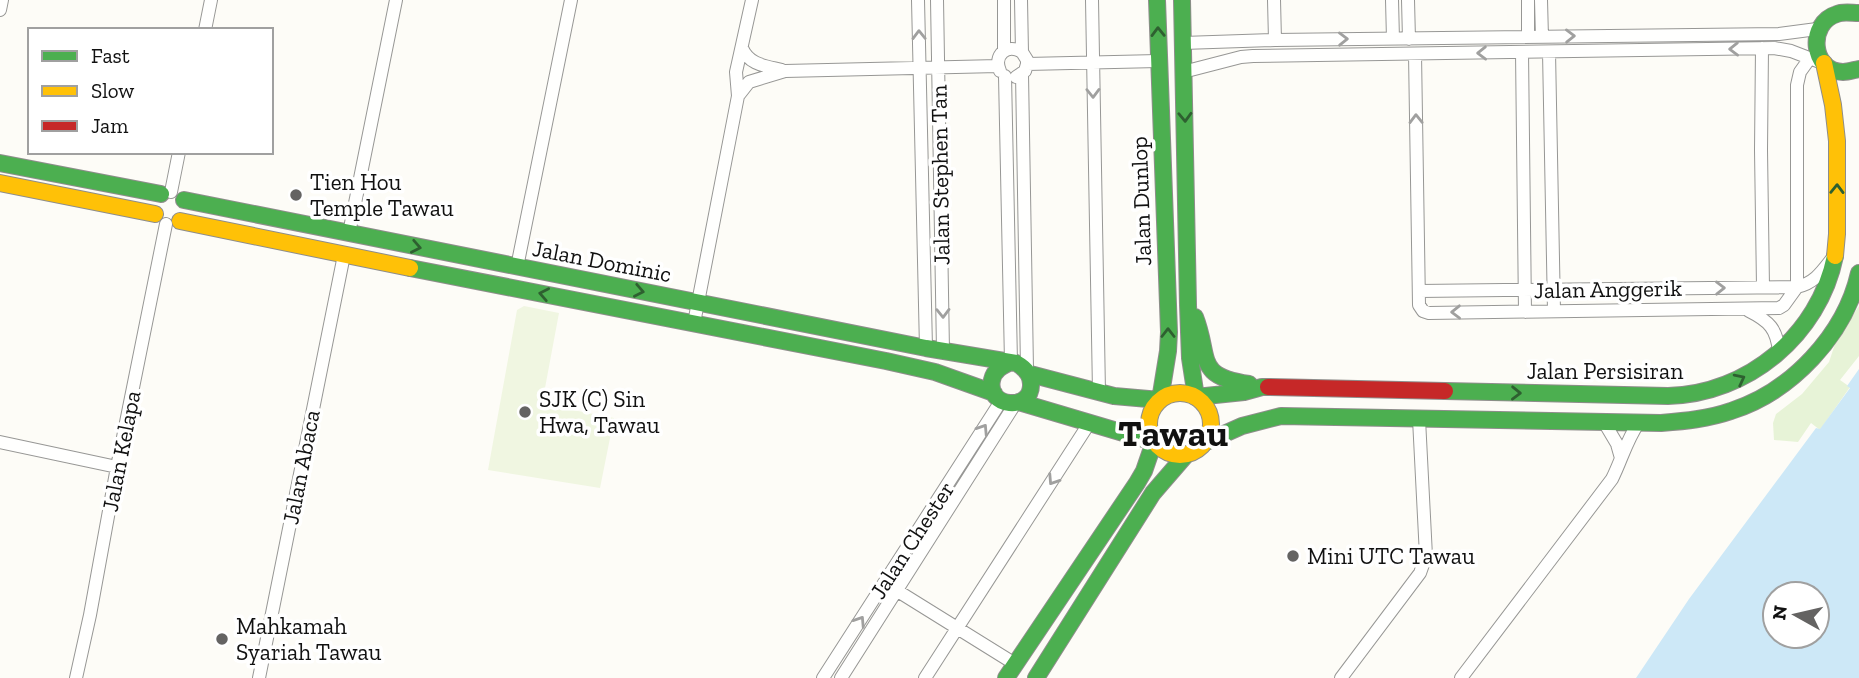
<svg xmlns="http://www.w3.org/2000/svg" width="1859" height="678" viewBox="0 0 1859 678" font-family="'Zilla Slab',serif">
<style>
.green{fill:#e7f3d7}
.pitch{fill:#f0f6e1}
.water{fill:#cde8f7;fill-rule:evenodd}
.lines{fill:none;stroke-linecap:round;stroke-linejoin:round}
.street-casing{stroke:#979795;stroke-width:14}
.fast-casing{stroke:#8e8d8b;stroke-width:18}
.slow-casing{stroke:#8e8d8b;stroke-width:18}
.jam-casing{stroke:#8e8d8b;stroke-width:18}
.street{stroke:#fffffe;stroke-width:12}
.fast{stroke:#4caf50;stroke-width:16}
.slow{stroke:#ffc107;stroke-width:16}
.jam{stroke:#c62828;stroke-width:16}
.oneway{stroke:#2e6030}
.oneway2{stroke:#a0a09f}
.poi-dot{fill:#646362;stroke:#fff;stroke-width:2.5}
.labels{text-anchor:middle;stroke-width:7;stroke-linejoin:round;paint-order:stroke}
.street-label{font-size:23px;fill:#111;stroke:#fff}
.poi-label{font-size:23px;fill:#111;stroke:#fff;text-anchor:start}
.town-label{font-size:37px;font-weight:bold;fill:#111;stroke:#fff}
</style>
<rect width="100%" height="100%" fill="#fdfcf7"/>
<!-- green -->
<path class="green" d="M1859 306V356L1840 380 1850 387 1820 430 1811 423 1798 442 1774 440 1773 423 1776 414 1802 394 1829 362 1837 338Z"/>
<!-- pitch -->
<path class="pitch" d="M524 306 559 313 542 404 614 418 600 488 488 470 517 310Z"/>
<!-- water -->
<path class="water" d="M1859 369V678H1636L1689 599 1816 428 1820 429 1850 388 1847 386ZM1775 594H1817V636H1775Z"/>
<g class="lines">
<defs>
<path id="street" d="M918 0 926 348
M937 0 943 351
M1004 0V50
M1092 0 1099 392
M1274 0 1275 40
M1392 0 1393 39
M1408 0 1409 39
M1528 0V37
M1541 0 1542 37
M0 10 2 0
M205 30 211 0
M1183 43 1275 40 1779 34 1817 29
M742 48C749 65 766 66 782 70
M1762 48 1761 150 1763 287
M1522 52 1525 312
M1549 52 1554 311
M1415 54 1419 305 1423 311 1429 313 1779 308 1784 305 1797 287V85L1800 72 1810 58
M1027 64 1158 61
M1000 71C993 55 1007 43 1022 52
M1183 72 1241 57 1253 56 1774 48 1791 51 1817 61
M1022 74 1027 369
M1005 76 1011 362
M1016 77 1025 71 1027 64V60L1022 52 1021 0
M738 96 749 82 785 71 998 66
M171 192 179 152
M349 233 396 0
M517 267 571 0
M1419 291 1797 287C1814 283 1821 273 1831 260
M1749 311C1769 321 1777 329 1779 352
M694 323 738 96 736 72 752 0
M1604 422 1617 444 1621 458
M0 442 117 467
M896 590 1015 664
M76 678 90 615 117 467 166 224
M259 678 344 255
M823 678 1001 401
M841 678 1015 404
M925 678 1090 422
M1341 678 1420 573 1426 556 1419 419
M1461 678 1612 479C1622 459 1626 441 1639 422"/>
<path id="fast" d="M1182 0 1188 305 1190 358 1196 397 1244 392 1262 387H1268
M1859 13C1852 13 1843 11 1837 14 1807 23 1811 72 1843 72 1848 72 1854 70 1859 69
M0 163 161 194
M184 200 926 348 1016 363C1025 368 1031 374 1031 384 1032 412 986 408 992 380 994 370 1002 366 1011 362
M410 268 886 361 935 372 994 393
M1195 317C1211 358 1194 376 1249 384
M1030 374 1114 396 1160 400 1168 351 1169 332 1157 0
M1445 391 1668 396C1748 394 1819 335 1835 256
M1206 442 1242 426 1281 416 1661 423C1685 421 1708 419 1731 411 1791 392 1845 335 1859 273
M1006 678 1137 483 1144 471 1154 442 1019 402
M1036 678 1153 493 1185 456"/>
<path id="slow" d="M1824 63 1833 105 1837 141V234L1835 256
M0 183 155 214
M180 221 410 268
M1149 424a31 31 0 1 1 62 0a31 31 0 1 1-62 0Z"/>
<path id="jam" d="M1268 387 1445 391"/>
</defs>
<!-- street casing -->
<use href="#street" class="street-casing"/>
<!-- fast casing -->
<use href="#fast" class="fast-casing"/>
<!-- slow casing -->
<use href="#slow" class="slow-casing"/>
<!-- jam casing -->
<use href="#jam" class="jam-casing"/>
<!-- street -->
<use href="#street" class="street"/>
<!-- fast -->
<use href="#fast" class="fast"/>
<!-- slow -->
<use href="#slow" class="slow"/>
<!-- jam -->
<use href="#jam" class="jam"/>
</g>
<!-- one-way arrows -->
<defs><path id="oneway-chevron" d="M-2-3.5L2.5 0L-2 3.5" fill="none" stroke-width="1.6" stroke-linecap="round" stroke-linejoin="round" transform="scale(1.75)"/></defs>
<g class="oneway">
<use href="#oneway-chevron" transform="translate(1158 32) rotate(-91)"/>
<use href="#oneway-chevron" transform="translate(1185 117) rotate(88)"/>
<use href="#oneway-chevron" transform="translate(1837 189) rotate(-89)"/>
<use href="#oneway-chevron" transform="translate(416 247) rotate(11)"/>
<use href="#oneway-chevron" transform="translate(639 291) rotate(11)"/>
<use href="#oneway-chevron" transform="translate(544 294) rotate(-169)"/>
<use href="#oneway-chevron" transform="translate(1168 333) rotate(-90)"/>
<use href="#oneway-chevron" transform="translate(1740 379) rotate(-27)"/>
<use href="#oneway-chevron" transform="translate(1516 393) rotate(1)"/>
</g>
<g class="oneway2">
<use href="#oneway-chevron" transform="translate(919 35) rotate(-91)"/>
<use href="#oneway-chevron" transform="translate(1570 36) rotate(-1)"/>
<use href="#oneway-chevron" transform="translate(1343 39) rotate(-1)"/>
<use href="#oneway-chevron" transform="translate(1734 49) rotate(179)"/>
<use href="#oneway-chevron" transform="translate(1482 53) rotate(179)"/>
<use href="#oneway-chevron" transform="translate(1093 93) rotate(89)"/>
<use href="#oneway-chevron" transform="translate(1416 119) rotate(-91)"/>
<use href="#oneway-chevron" transform="translate(1720 288) rotate(-1)"/>
<use href="#oneway-chevron" transform="translate(1456 312) rotate(179)"/>
<use href="#oneway-chevron" transform="translate(943 313) rotate(89)"/>
<use href="#oneway-chevron" transform="translate(983 429) rotate(-57)"/>
<use href="#oneway-chevron" transform="translate(1053 480) rotate(123)"/>
<use href="#oneway-chevron" transform="translate(860 621) rotate(-57)"/>
</g>
<!-- markers -->
<g class="poi-dot">
<circle cx="296" cy="195" r="7"/>
<circle cx="525" cy="412" r="7"/>
<circle cx="1293" cy="556" r="7"/>
<circle cx="222" cy="639" r="7"/>
</g>
<g class="labels">
<!-- street labels -->
<g class="street-label">
<text transform="translate(940 175) rotate(-91)" y="8">Jalan Stephen Tan</text>
<text transform="translate(1141 201) rotate(-92)" y="8">Jalan Dunlop</text>
<text transform="translate(602 261) rotate(11)" y="8">Jalan Dominic</text>
<text transform="translate(1608 289) rotate(-1)" y="8">Jalan Anggerik</text>
<text x="1605" y="379">Jalan Persisiran</text>
<text transform="translate(121 451) rotate(-79)" y="8">Jalan Kelapa</text>
<text transform="translate(301 467) rotate(-79)" y="8">Jalan Abaca</text>
<text transform="translate(912 540) rotate(-57)" y="8">Jalan Chester</text>
</g>
<!-- poi labels -->
<g class="poi-label">
<text x="310" y="190">Tien Hou<tspan x="310" dy="26">Temple Tawau</tspan></text>
<text x="539" y="407">SJK (C) Sin<tspan x="539" dy="26">Hwa, Tawau</tspan></text>
<text x="1307" y="564">Mini UTC Tawau</text>
<text x="236" y="634">Mahkamah<tspan x="236" dy="26">Syariah Tawau</tspan></text>
</g>
<!-- town labels -->
<g class="town-label">
<text x="1173" y="446">Tawau</text>
</g>
</g>
<!-- legend -->
<rect x="28" y="28" width="245" height="126" fill="#ffffff" stroke="#a0a0a0" stroke-width="2"/>
<rect x="42" y="51" width="35" height="10" fill="#4caf50" stroke="#a0a0a0" stroke-width="2"/>
<text x="91" y="63" font-size="21" fill="#111111">Fast</text>
<rect x="42" y="86" width="35" height="10" fill="#ffc107" stroke="#a0a0a0" stroke-width="2"/>
<text x="91" y="98" font-size="21" fill="#111111">Slow</text>
<rect x="42" y="121" width="35" height="10" fill="#c62828" stroke="#a0a0a0" stroke-width="2"/>
<text x="91" y="133" font-size="21" fill="#111111">Jam</text>
<!-- north arrow -->
<g transform="translate(1796 615) rotate(278)"><circle r="33" fill="#ffffff" stroke="#a0a0a0" stroke-width="2"/>
<path d="M0-5L12 26L0 18L-12 26Z" fill="#646362"/>
<text y="-10" font-size="19" font-weight="bold" text-anchor="middle" fill="#111111">N</text>
</g>
</svg>
